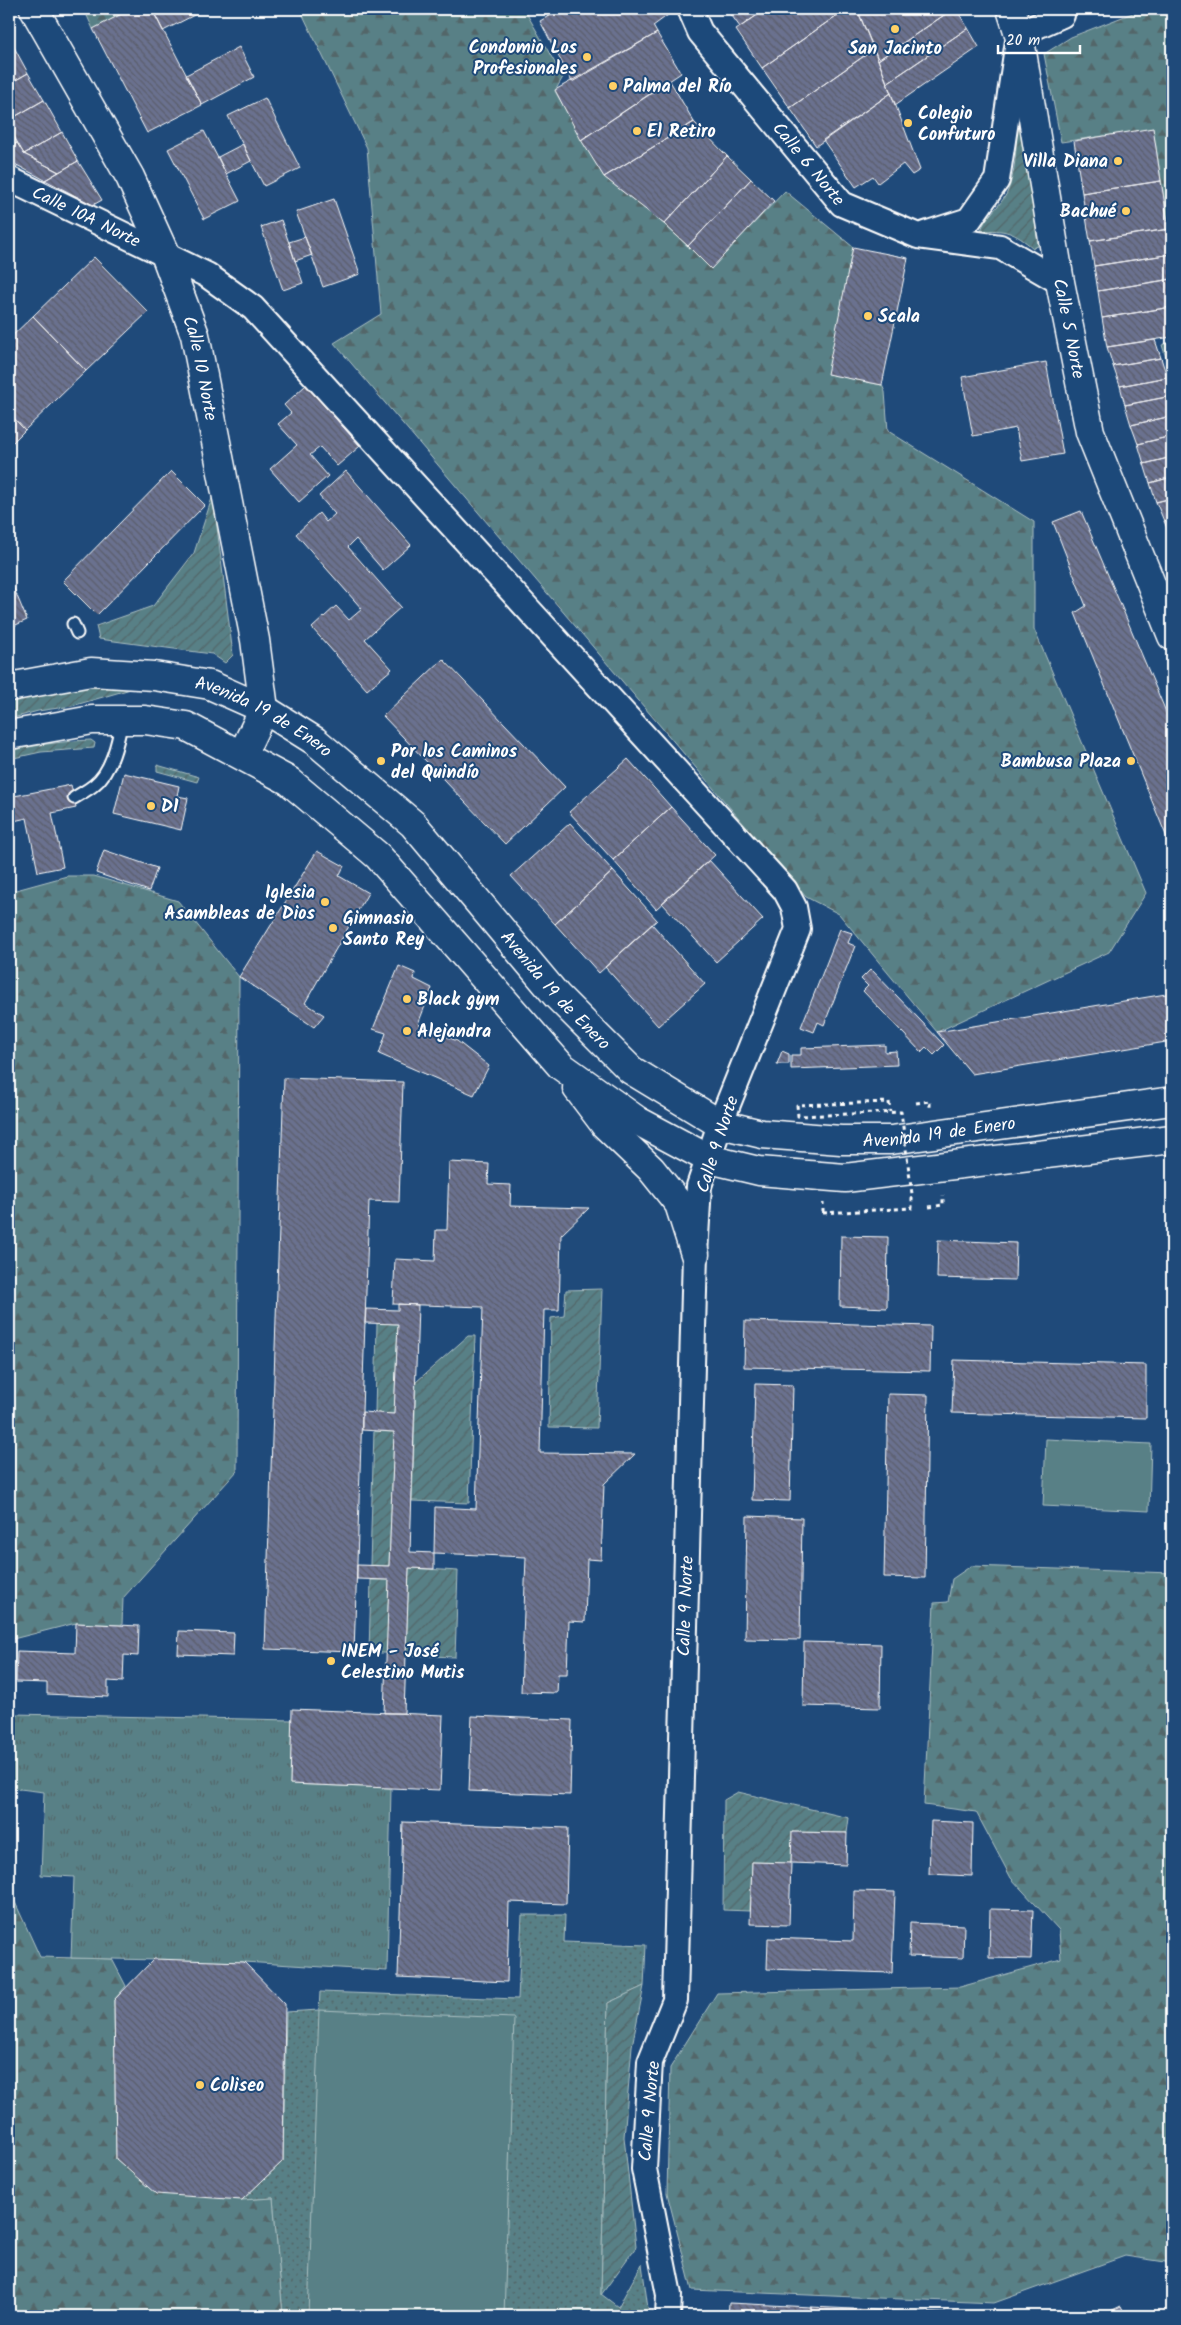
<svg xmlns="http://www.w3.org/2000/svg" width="1181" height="2325" viewBox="0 0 1181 2325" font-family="Kalam,sans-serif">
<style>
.grass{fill:url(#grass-dots);stroke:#acc0c2}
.forest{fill:url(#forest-firs);stroke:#acc0c2}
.park{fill:url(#park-tufts);stroke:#acc0c2}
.garden{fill:url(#garden-furrows);stroke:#acc0c2}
.pitch{fill:#588086;stroke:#acc0c2}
.building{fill:url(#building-back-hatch);stroke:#fff}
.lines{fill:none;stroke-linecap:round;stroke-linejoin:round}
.service-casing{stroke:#fff;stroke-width:15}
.minor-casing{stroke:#fff;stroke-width:28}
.tertiary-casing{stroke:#fff;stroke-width:31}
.primary-casing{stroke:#fff;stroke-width:31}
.path{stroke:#fff;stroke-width:3;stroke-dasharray:4 4;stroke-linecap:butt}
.service{stroke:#1f4a7a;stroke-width:11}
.minor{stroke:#1f4a7a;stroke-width:24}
.tertiary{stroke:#1f4a7a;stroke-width:28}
.primary{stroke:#1f4a7a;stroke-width:28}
.path-bridge{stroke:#fff;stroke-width:3;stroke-dasharray:4 4;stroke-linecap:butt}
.poi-dot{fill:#ffd166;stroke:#1f4a7a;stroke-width:2}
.labels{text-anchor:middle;stroke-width:4;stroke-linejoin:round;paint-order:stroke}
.poi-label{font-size:18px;font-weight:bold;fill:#fff;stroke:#1f4a7a;text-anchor:start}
.street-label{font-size:18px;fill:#fff;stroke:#1f4a7a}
</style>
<defs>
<pattern id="grass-dots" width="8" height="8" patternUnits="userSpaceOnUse" patternTransform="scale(1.25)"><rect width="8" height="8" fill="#588086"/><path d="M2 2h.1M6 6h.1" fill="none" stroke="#526669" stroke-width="1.8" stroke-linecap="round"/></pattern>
<pattern id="forest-firs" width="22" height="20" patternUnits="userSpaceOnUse" patternTransform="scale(1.25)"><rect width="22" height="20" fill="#588086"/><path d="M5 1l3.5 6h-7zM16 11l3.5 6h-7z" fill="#526669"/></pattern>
<pattern id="park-tufts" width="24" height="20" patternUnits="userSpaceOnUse" patternTransform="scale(1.25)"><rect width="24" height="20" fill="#588086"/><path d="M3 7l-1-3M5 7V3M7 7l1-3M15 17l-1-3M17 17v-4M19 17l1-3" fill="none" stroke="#526669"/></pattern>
<pattern id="garden-furrows" width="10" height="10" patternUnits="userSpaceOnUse" patternTransform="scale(1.25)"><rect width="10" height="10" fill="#588086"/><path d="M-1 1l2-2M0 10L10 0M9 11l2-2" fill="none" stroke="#526669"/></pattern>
<pattern id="building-back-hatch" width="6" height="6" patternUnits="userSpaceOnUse" patternTransform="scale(1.25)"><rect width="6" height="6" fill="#6a718f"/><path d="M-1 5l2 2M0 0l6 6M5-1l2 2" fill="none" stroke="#5a5d6a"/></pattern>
</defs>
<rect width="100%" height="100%" fill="#1f4a7a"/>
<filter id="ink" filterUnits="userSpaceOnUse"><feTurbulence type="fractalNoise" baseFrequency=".02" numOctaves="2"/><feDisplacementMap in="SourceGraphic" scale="10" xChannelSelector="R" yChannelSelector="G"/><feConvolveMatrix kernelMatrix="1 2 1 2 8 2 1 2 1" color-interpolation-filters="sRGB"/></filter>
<g filter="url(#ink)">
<!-- grass -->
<path class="grass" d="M522 1915H565L564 1942 646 1945 644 1986 608 2003 601 2294 618 2307 642 2264 649 2316H283L273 2198 242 2200 283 2161 286 2012 319 2010 320 1992 518 1999Z"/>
<!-- forest -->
<path class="forest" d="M84 9H131L93 29Z
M300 9H524L563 77 555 91 604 177 664 224 711 268 785 191 853 247 828 374 882 385 885 392 888 431 1034 522V629L1146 893 1109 952 937 1032 839 914 806 897 334 343 381 314 367 148Z
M1143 9H1172V248L1153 129 1061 142 1044 54 1071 37Z
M1172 341V376L1162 345Z
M67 876H94L178 901 239 977 237 1471 123 1598 122 1625 76 1623 9 1640V892Z
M971 1566 1172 1573V2263L1125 2256 994 2303 692 2290 667 2193 670 2068 717 1993 960 1987 1061 1959 1059 1930 1011 1878 976 1812 924 1805 934 1603 948 1602 952 1579Z
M9 1889 40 1957 112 1959 126 1986 114 2000 116 2159 242 2200 273 2198 283 2316H9Z"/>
<!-- park -->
<path class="park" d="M14 1714 292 1720 290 1784 391 1788 387 1971 244 1962 71 1958 74 1877 41 1875 44 1792 12 1788Z"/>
<!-- garden -->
<path class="garden" d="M1023 123 1038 246 1033 248C1014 232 1005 229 981 231 984 217 1000 207 1007 193 1016 172 1016 148 1017 125Z
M213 495 233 655 225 663 212 654 99 639 96 626 153 606 194 553Z
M94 685 141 686 72 706 38 711 9 719V701Z
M91 740 95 743 94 748 41 752 9 759V751C36 745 64 741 91 740Z
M157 765 199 777 197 782 157 771Z
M602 1289 597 1428 549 1427 551 1318 564 1316 566 1290Z
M377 1323 398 1324 394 1414 375 1413Z
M468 1336H475L469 1503 412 1501 416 1382Z
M374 1431 394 1432 389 1566 370 1565Z
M409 1568 458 1571 455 1657 406 1655Z
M371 1580H389L387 1653H369Z
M738 1792 849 1818 847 1833 792 1832 791 1863 752 1862 750 1911 723 1910 724 1800Z
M644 1986 632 2046 624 2137 636 2247 601 2295 608 2003Z"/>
<!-- pitch -->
<path class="pitch" d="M1046 1439 1151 1444 1149 1511 1043 1506Z
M319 2010 514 2018 504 2316H308Z"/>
<!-- building -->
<path class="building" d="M131 9H152L202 105 147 133 93 29Z
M152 9H206L163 31Z
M543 9H561L548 17Z
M561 9H664L668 15 653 26 657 33 572 82 540 21Z
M727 9H766L740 27Z
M766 9H846L762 68 736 30Z
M846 9H857L874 49 790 108 762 68Z
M857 9H953L878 60Z
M953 9H956L968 28 887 83 878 60Z
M968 28 979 47 895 105 887 83Z
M657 33 681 73 581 140 555 90Z
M9 38 28 73 9 84Z
M239 47 254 77 202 105 186 75Z
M874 49 891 93 816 146 790 108Z
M28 73 44 100 9 120V84Z
M670 81 694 122 604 177 581 140Z
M891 93 920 170 912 175 903 164 878 183 873 176 856 187 823 140Z
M265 98 300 168 264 186 228 116Z
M44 100 62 132 24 154 9 128V120Z
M694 122 727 156 664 224 604 177Z
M9 128 17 143 9 147Z
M1153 128 1161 181 1082 193 1074 141Z
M204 131 240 201 204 219 168 149Z
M62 132 78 161 59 172 24 154Z
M17 143 24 154 59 172 45 180 9 161V147Z
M243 144 251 161 226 174 218 157Z
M727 156 751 179 688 246 664 224Z
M78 161 102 200 93 205 45 180Z
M751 179 774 201 711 269 688 246Z
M1161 181 1169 229 1090 241 1082 193Z
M334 199 360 274 323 287 296 212Z
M281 220 303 283 283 290 261 227Z
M1169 229 1172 254 1094 266 1090 241Z
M305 237 312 255 295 261 289 242Z
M853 247 908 258 882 385 827 374Z
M1172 254V279L1098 291 1094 266Z
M94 257 148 312 86 371 33 316Z
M1172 279V307L1102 318 1098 291Z
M1172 307V337L1107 347 1102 318Z
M33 316 86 371 25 430 9 413V339Z
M1155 340 1161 358 1113 366 1107 347Z
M1161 358 1167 377 1120 386 1113 366Z
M1046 362 1063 454 1022 461 1016 428 973 436 962 377Z
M1167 377 1172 396 1125 405 1120 386Z
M306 385 360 446 337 466 320 447 310 455 328 476 299 502 270 469 297 445 278 424 291 413 284 405Z
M1172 396V416L1131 425 1125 405Z
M9 413 25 430 9 446Z
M1172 416V436L1138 444 1131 425Z
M1172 436V457L1144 464 1138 444Z
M1172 457V477L1150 483 1144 464Z
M171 471 205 505 97 615 63 581Z
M346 471 411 545 383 570 356 539 348 547 401 607 365 639 392 669 367 690 312 628 336 606 349 620 362 609 296 534 319 513 326 522 335 514 319 496Z
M1172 477V498L1156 502 1150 483Z
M1172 498V519L1164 521 1156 502Z
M1081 511 1172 726V850L1075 613 1086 606 1053 522Z
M1172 519V540L1164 521Z
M10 579 27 620 9 628V580Z
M443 659 565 787 505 844 383 716Z
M628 759 671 807 613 860 569 812Z
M124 773 179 786 177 796 188 798 181 830 114 814Z
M71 785 76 808 52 813 63 867 38 872 27 818 9 822V797Z
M671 807 715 855 656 909 613 860Z
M570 823 613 871 555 924 511 876Z
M104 850 157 868 149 891 96 873Z
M317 851 344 866 339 876 368 893 305 1003 324 1015 314 1027 239 977Z
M709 860 763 919 716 962 662 903Z
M613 871 657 920 599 973 555 924Z
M652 924 705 984 658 1026 605 967Z
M840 929 852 933 848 943 855 946 824 1025 818 1022 814 1032 801 1027Z
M399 966 415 973 414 979 432 988 418 1024 457 1041 489 1066 474 1095 379 1054 386 1033 373 1029Z
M871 969 944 1045 934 1055 926 1047 921 1052 863 991 868 986 861 979Z
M1172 993V1041L972 1074 937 1032Z
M885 1045V1052L896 1051 897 1065 791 1069V1055H801V1048Z
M782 1051 789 1054V1064H777Z
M284 1078 403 1082 399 1202 369 1201 354 1652 265 1649Z
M449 1162 489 1164 488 1184 511 1185 510 1206 589 1208 561 1235 559 1310H544L540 1453 635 1454 604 1484 601 1560 587 1559 585 1622 569 1621 567 1674H558L557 1693 521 1692 526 1557 434 1553 435 1507 476 1509 483 1307 393 1304 395 1259 435 1261 436 1230H447Z
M841 1236 888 1237 887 1308 840 1306Z
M938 1240 1016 1243 1015 1280 937 1278Z
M398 1304 418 1305 410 1552 434 1553V1569L409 1568 404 1713H384L389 1580 357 1579V1565L389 1566 394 1432 362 1430V1412L394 1414 398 1324 365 1323 366 1309 398 1310Z
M745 1321 931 1326 930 1371 744 1367Z
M954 1360 1146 1365V1418L952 1413Z
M755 1384 793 1385 790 1501 752 1500Z
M888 1394 928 1395 925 1578 884 1577Z
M747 1516 802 1518 800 1640 745 1639Z
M76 1623 139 1626 138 1656 124 1655 123 1682 108 1681V1697L47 1694V1683L16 1682 17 1651 75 1653Z
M179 1631 234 1633 233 1656 178 1654Z
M804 1642 881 1644 880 1708 803 1706Z
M292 1709 443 1715 440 1790 290 1784Z
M472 1716 572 1720 570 1795 469 1791Z
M931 1821 973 1823 972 1876 929 1874Z
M403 1822 568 1828 566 1904 509 1902 507 1982 398 1977Z
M792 1832 847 1833 846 1865 791 1863Z
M752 1862 791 1863 789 1925 750 1924Z
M854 1891 895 1892 892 1973 767 1969 768 1938 853 1941Z
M990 1909 1033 1910 1031 1959 989 1958Z
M910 1923 964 1925 963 1958 909 1956Z
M154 1959 244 1962 285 2004 283 2161 242 2200 156 2194 116 2159 114 2000Z
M729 2303 811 2307V2316H728Z
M1121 2306 1126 2316H1100Z
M811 2307 894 2311 893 2316H811Z
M894 2311 976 2315V2316H893Z"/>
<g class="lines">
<defs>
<path id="service" d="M73 624 77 633
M74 798C80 794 88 790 94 785 112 771 118 741 122 720"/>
<g id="minor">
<path id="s1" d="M690 9 700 32 842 204 918 236 1000 247 1060 282"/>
<path id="s2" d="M9 179 207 275 253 308 785 890 794 907 798 929 720 1124 699 1186 695 1254 675 2000 650 2062 644 2169 669 2295 668 2316"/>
<path d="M925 234 969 220 997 180 1019 34 1062 15"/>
</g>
<g id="tertiary">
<path id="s3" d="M34 9 130 177 165 254 195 335 255 640 264 709 242 755"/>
<path id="s4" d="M1011 9 1019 34 1060 282 1090 432 1172 636"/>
</g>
<g id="primary">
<path id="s5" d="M9 687 91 672 154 676 210 685 264 709 315 741 413 824 557 996 631 1070 720 1124 762 1134 841 1140H891L1172 1101"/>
<path d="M9 735 92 720H145L186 726 289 781 378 856 561 1066 638 1121 709 1159 759 1171 845 1178 1172 1139"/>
<path d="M577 1088 605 1125 651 1169 679 1204 695 1254"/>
</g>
</defs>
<!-- service casing -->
<use href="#service" class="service-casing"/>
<!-- minor casing -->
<use href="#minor" class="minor-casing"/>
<!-- tertiary casing -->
<use href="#tertiary" class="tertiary-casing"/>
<!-- primary casing -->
<use href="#primary" class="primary-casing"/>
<!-- path -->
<path class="path" d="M889 1102 890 1112
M916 1103 930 1101V1107
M929 1207 943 1205V1195
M823 1213V1203"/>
<!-- service -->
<use href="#service" class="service"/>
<!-- minor -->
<use href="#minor" class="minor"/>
<!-- tertiary -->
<use href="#tertiary" class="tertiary"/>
<!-- primary -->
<use href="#primary" class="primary"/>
<!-- path-bridge -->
<path class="path-bridge" d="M823 1213 912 1208V1194L901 1112 798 1116 797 1105 889 1102"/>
</g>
</g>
<!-- markers -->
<g class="poi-dot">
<circle cx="895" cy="29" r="5"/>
<circle cx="587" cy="57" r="5"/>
<circle cx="613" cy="86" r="5"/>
<circle cx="908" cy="123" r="5"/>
<circle cx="637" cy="131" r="5"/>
<circle cx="1118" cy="161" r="5"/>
<circle cx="1126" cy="211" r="5"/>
<circle cx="868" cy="316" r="5"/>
<circle cx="381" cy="761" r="5"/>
<circle cx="1131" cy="761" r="5"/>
<circle cx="151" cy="806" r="5"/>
<circle cx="325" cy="902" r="5"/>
<circle cx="333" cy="928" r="5"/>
<circle cx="407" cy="999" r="5"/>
<circle cx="407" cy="1031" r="5"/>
<circle cx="331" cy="1661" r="5"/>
<circle cx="200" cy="2085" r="5"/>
</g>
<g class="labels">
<!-- poi labels -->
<g class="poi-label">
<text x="577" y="53" text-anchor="end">Condomio Los<tspan x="577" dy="21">Profesionales</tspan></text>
<text x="895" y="54" text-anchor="middle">San Jacinto</text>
<text x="623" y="92">Palma del Río</text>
<text x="918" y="119">Colegio<tspan x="918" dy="21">Confuturo</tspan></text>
<text x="647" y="137">El Retiro</text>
<text x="1108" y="167" text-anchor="end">Villa Diana</text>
<text x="1116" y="217" text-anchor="end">Bachué</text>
<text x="878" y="322">Scala</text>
<text x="391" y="757">Por los Caminos<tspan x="391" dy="21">del Quindío</tspan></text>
<text x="1121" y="767" text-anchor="end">Bambusa Plaza</text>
<text x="161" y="812">D1</text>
<text x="315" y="898" text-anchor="end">Iglesia<tspan x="315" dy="21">Asambleas de Dios</tspan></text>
<text x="343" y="924">Gimnasio<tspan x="343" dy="21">Santo Rey</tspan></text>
<text x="417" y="1005">Black gym</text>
<text x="417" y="1037">Alejandra</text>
<text x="341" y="1657">INEM - José<tspan x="341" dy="21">Celestino Mutis</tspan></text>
<text x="210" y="2091">Coliseo</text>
</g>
<!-- street labels -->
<g class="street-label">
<text dy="6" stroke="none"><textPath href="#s1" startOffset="196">Calle 6 Norte</textPath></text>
<text dy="6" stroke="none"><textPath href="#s2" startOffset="86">Calle 10A Norte</textPath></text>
<text dy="6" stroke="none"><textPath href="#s4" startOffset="325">Calle 5 Norte</textPath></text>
<text dy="6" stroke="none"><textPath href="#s3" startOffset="398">Calle 10 Norte</textPath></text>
<text dy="6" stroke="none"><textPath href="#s5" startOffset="265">Avenida 19 de Enero</textPath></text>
<text dy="6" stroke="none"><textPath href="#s5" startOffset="670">Avenida 19 de Enero</textPath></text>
<text dy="6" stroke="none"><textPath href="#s5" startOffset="1105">Avenida 19 de Enero</textPath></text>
<text transform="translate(717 1144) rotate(-72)" y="6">Calle 9 Norte</text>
<text transform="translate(685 1606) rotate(-88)" y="6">Calle 9 Norte</text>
<text transform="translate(649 2111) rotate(-85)" y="6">Calle 9 Norte</text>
</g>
</g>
<!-- margin -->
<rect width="1181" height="2325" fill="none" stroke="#1f4a7a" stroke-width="30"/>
<rect x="15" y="15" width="1151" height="2295" fill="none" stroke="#fff" stroke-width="2" filter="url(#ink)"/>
<!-- scale -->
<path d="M998 45v8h82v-8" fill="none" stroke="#ffffff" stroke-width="2.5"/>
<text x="1006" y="45" font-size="15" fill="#ffffff" stroke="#1f4a7a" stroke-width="4" paint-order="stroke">20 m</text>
</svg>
